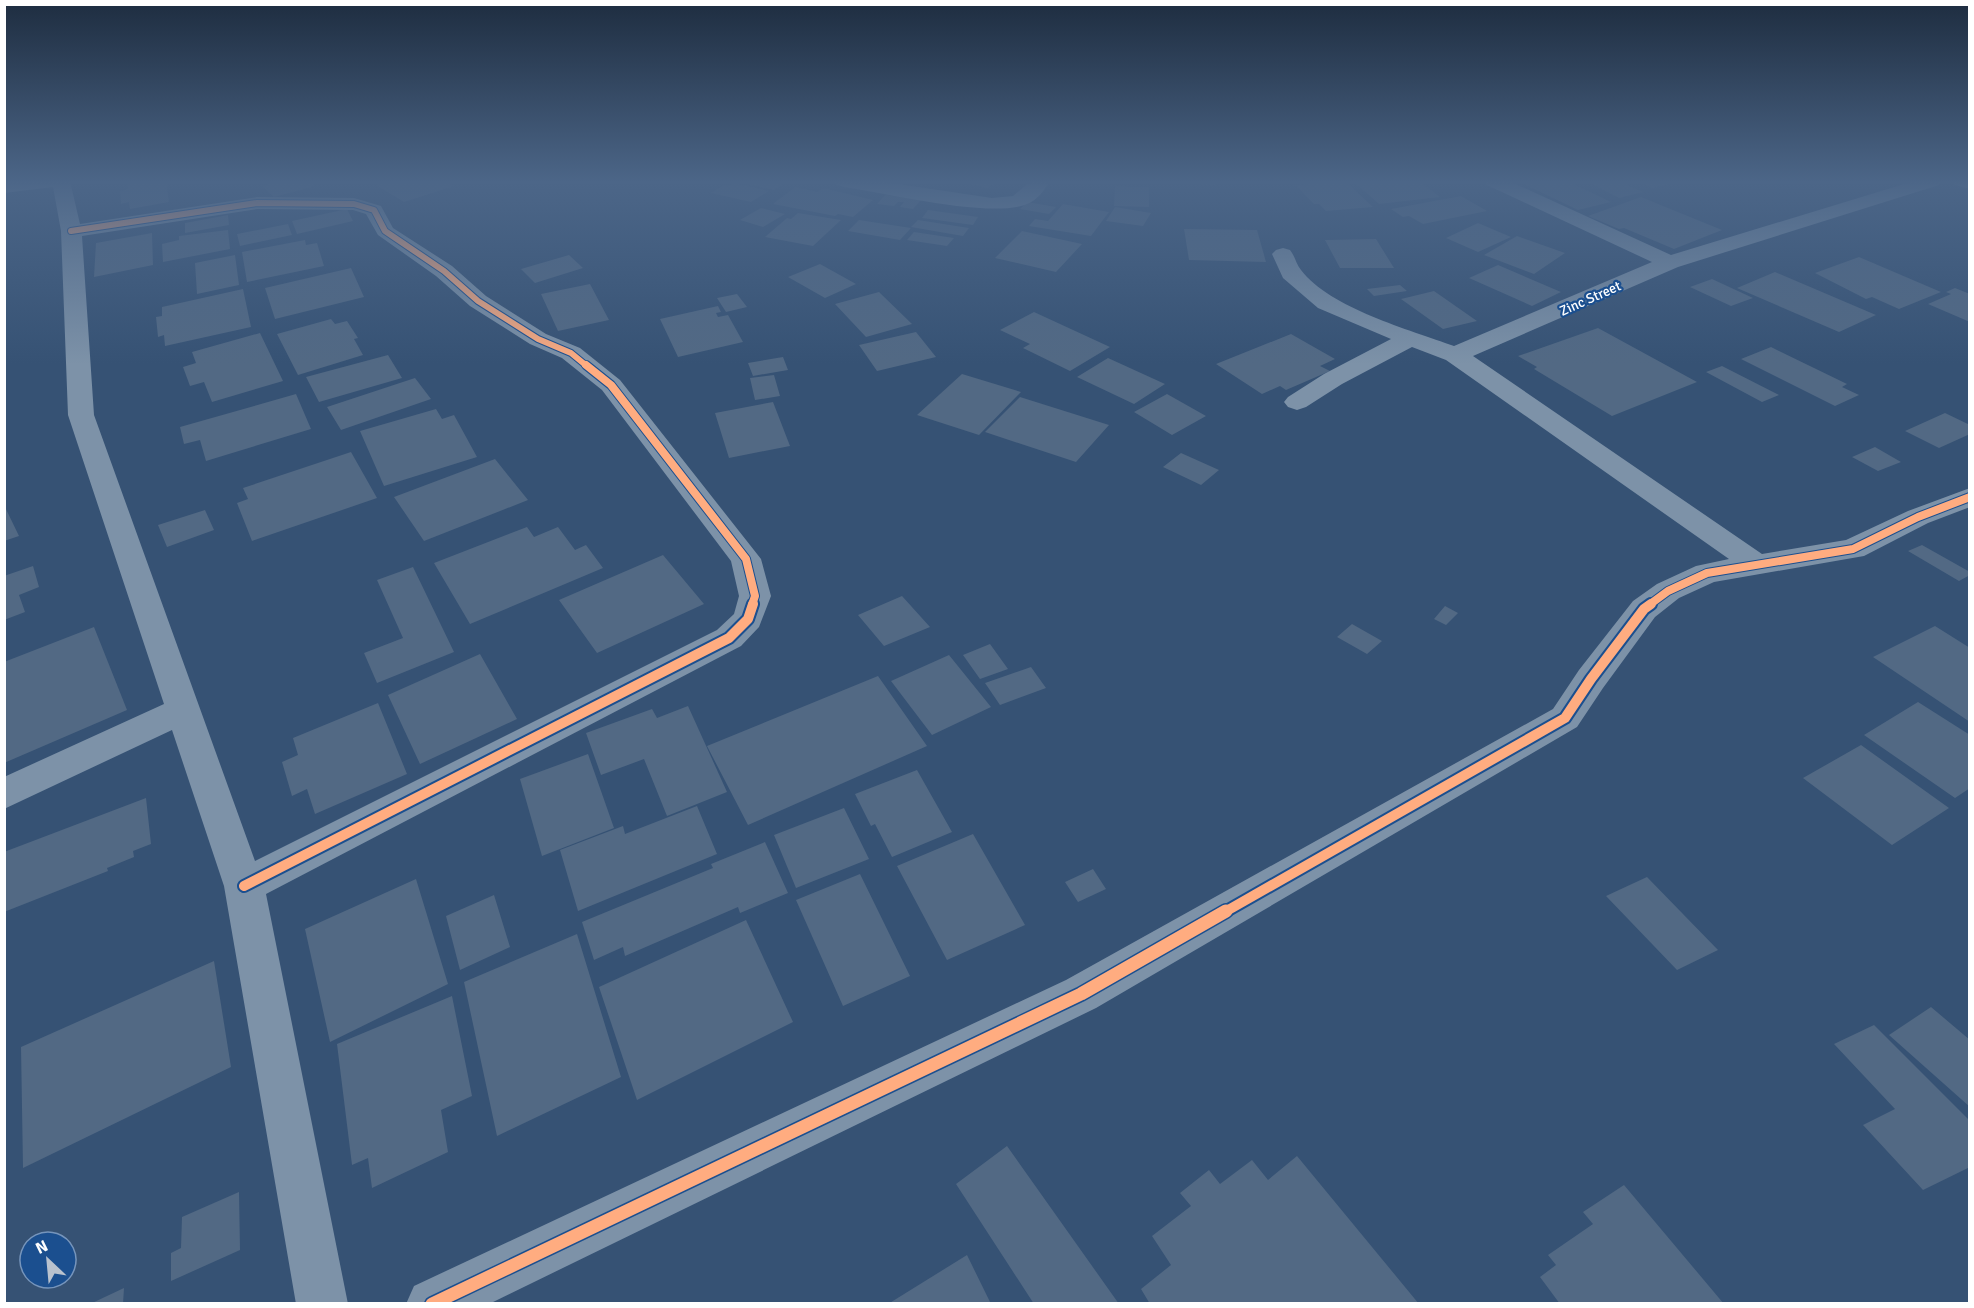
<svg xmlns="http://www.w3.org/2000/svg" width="1974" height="1308" viewBox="0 0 1974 1308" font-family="Signika,sans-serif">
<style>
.building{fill:#526984}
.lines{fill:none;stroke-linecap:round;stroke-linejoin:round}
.minor{fill:#7d92a8;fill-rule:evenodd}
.cycleway-far3-casing{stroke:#1b4f8f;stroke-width:8}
.cycleway-far2-casing{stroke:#1b4f8f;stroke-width:10}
.cycleway-far1-casing{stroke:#1b4f8f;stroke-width:14}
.cycleway-casing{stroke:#1b4f8f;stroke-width:16}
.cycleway-far3{stroke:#ffac80;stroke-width:6}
.cycleway-far2{stroke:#ffac80;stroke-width:8}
.cycleway-far1{stroke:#ffac80;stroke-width:10}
.cycleway{stroke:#ffac80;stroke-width:13}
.labels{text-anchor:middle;stroke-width:4.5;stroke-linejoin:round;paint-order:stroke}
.far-street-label{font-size:14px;fill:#fff;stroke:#1b4f8f}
</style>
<rect width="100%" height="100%" fill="#365274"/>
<!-- building -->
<path class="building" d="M147 181H166L169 202 130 209 129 202 121 204 120 191 128 189V184Z
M281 181H309L315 186 274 197 262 186Z
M388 181H444L454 186 404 202 376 185Z
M736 181H787L774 190Z
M958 181H983L994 183 988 188Z
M1177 181H1215V185L1177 183Z
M1345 181 1373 207 1326 211 1319 204H1314L1295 185Z
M1353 181H1419L1440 197 1379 204Z
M1518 181H1567L1611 202 1578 210Z
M1609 181H1618L1643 192 1619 198 1592 184Z
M1636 181H1678L1653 188Z
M734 183 769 191 751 202 711 193 724 185 729 186Z
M1115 186 1149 187V207L1114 206Z
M795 187 818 192 823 188 873 200 853 217 838 214 835 216 773 204Z
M885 195 921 200 913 209 900 207 904 202H898L894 206 877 204Z
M1461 196 1487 211 1423 224 1409 216 1403 217 1391 209Z
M1641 197 1722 230 1674 249 1624 228 1619 229 1588 216Z
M1027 202 1056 207 1049 214 1020 209Z
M1063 204 1109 212 1091 236 1029 226 1035 219 1048 221Z
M1115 207 1151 213 1143 226 1106 221Z
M761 208 785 214 763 227 740 220Z
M347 209 353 221 297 234 292 221Z
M928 210 978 217 973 225 922 218Z
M798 213 841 220 813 246 765 237 787 218 791 219Z
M228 215 229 225 185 233V223Z
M859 220 911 228 900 240 848 231Z
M918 220 969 228 963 236 911 227Z
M1478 223 1511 237 1478 252 1446 238Z
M288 224 292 235 240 246 237 234Z
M1184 229 1257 230 1266 262 1189 260Z
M228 230 230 249 163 262 162 244 179 240V236Z
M1022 231 1082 244 1056 272 995 258Z
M914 232 954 238 947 246 907 240Z
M152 233 153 265 94 277 96 243Z
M1517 236 1565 253 1534 274 1484 255Z
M1376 239 1394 268H1340L1325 240Z
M305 240 306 245 317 243 324 266 247 282 242 252Z
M235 255 239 285 197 294 195 263Z
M569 255 583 268 535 283 521 269Z
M1859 257 1941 292 1899 309 1872 297 1866 299 1815 273Z
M820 264 856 284 825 298 788 277Z
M1498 265 1561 292 1532 306 1469 278Z
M351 268 364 297 275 319 265 288Z
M1775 272 1876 315 1839 332 1737 288Z
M1712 279 1753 298 1731 306 1690 287Z
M590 284 609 320 558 331 541 294Z
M1400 285 1407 291 1374 296 1367 289Z
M1955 288 1970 294V322L1928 304 1951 294 1946 292Z
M243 289 251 327 165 346 164 335 158 337 156 317 162 316V307Z
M1434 291 1477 321 1443 329 1401 299Z
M879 292 912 324 866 337 835 304Z
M737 294 747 307 726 312 717 298Z
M718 306 721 312 716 313 718 317 728 315 743 342 678 357 660 319Z
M1034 312 1110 347 1070 371 1023 348 1030 344 1000 330Z
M331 319 335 324 347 321 358 338 354 339 363 355 298 375 277 334Z
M1598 328 1697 382 1612 416 1534 369 1537 367 1518 356Z
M916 332 936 357 877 371 859 345Z
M260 333 283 381 212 402 204 382 190 386 183 367 196 363 192 352Z
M1291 334 1335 359 1320 366 1330 371 1286 390 1280 386 1262 394 1216 364Z
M1771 347 1847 384 1842 387 1859 395 1835 406 1741 359Z
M388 355 402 378 319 402 306 377Z
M783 357 788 370 753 376 748 363Z
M1108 358 1165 384 1134 404 1077 377Z
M1722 366 1779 395 1762 402 1706 372Z
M962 374 1021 392 979 435 917 415Z
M774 375 780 396 755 400 750 378Z
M415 378 431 399 341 430 327 407Z
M296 394 311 429 206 461 200 440 184 444 180 427Z
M1167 394 1206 416 1172 435 1134 412Z
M1020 397 1109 425 1076 462 985 432Z
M773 402 790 446 729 458 715 413Z
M436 409 442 419 454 415 477 457 384 486 360 431Z
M1945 413 1970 425V434L1939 448 1905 431Z
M1875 447 1901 462 1878 471 1852 457Z
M351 452 377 498 252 541 237 503 248 499 243 488Z
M1181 453 1219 470 1201 485 1163 467Z
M495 459 528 500 424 541 394 497Z
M4 505 19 536 4 541Z
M205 510 214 530 167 547 158 525Z
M527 527 534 537 558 527 575 550 586 545 603 568 470 624 434 563Z
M1922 545 1970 572V575L1959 581 1908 551Z
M663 555 704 604 597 653 559 600Z
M33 566 39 587 19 595 25 612 4 620V576Z
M413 567 454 652 377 683 364 653 403 638 377 580Z
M902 596 930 627 884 646 858 615Z
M1445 606 1458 613 1446 625 1434 619Z
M1352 624 1382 641 1367 654 1337 637Z
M1935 626 1970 648V722L1873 657Z
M94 627 127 710 4 763V662Z
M990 644 1008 669 980 679 963 655Z
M480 654 517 719 420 764 388 695Z
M949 655 991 707 932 735 891 681Z
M1031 667 1046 688 1000 705 985 683Z
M878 676 927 746 748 825 707 746Z
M1918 702 1970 735V788L1955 798 1864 735Z
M378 703 407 774 315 814 307 789 292 796 282 762 298 755 293 738Z
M688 706 727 792 667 816 644 759 601 775 586 733 652 709 657 718Z
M1861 745 1949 808 1892 845 1803 778Z
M588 754 614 828 542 856 520 779Z
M917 770 952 832 892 857 875 824 871 826 855 794Z
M146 798 151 844 133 851 134 857 107 868 108 871 4 912V852Z
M697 806 717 854 578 911 560 850 623 826 625 834Z
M844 808 869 859 796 888 774 835Z
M973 834 1025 925 947 960 897 866Z
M765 842 788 893 740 913 738 907 625 956 623 947 594 960 582 922 713 868 711 864Z
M1093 869 1106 889 1078 902 1065 882Z
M860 874 910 976 843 1006 796 900Z
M1647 877 1718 950 1677 970 1606 896Z
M416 879 448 984 330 1042 305 929Z
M494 895 510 947 460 970 446 916Z
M746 920 793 1022 637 1100 599 987Z
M577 934 621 1077 497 1136 464 982Z
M214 961 231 1067 23 1168 21 1047Z
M452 996 472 1096 441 1110 448 1152 372 1188 368 1158 352 1165 337 1044Z
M1931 1007 1970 1040V1107L1889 1035Z
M1874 1025 1970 1121V1167L1923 1190 1863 1125 1895 1109 1834 1044Z
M1007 1146 1119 1304H1034L956 1184Z
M1297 1156 1419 1304H1150L1141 1289 1171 1265 1152 1236 1191 1206 1180 1193 1209 1170 1220 1184 1252 1160 1268 1180Z
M1624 1185 1724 1304H1560L1540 1277 1556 1265 1548 1255 1593 1224 1583 1212Z
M239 1192 240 1250 171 1281V1253L181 1248 182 1217Z
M967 1255 991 1304H888Z
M124 1288 123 1304H90Z"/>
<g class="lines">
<!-- minor -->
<path class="minor" d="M4 181H70L80 224 257 197 354 198 381 206 393 228 452 266 486 296 546 334 580 348 620 380 761 559 771 596 759 627 741 646 266 894 348 1304H296L224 886 172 730 4 809V777L164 704 68 415 61 231 53 187 4 193ZM257 209 353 210 366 214 378 235 436 276 470 306 530 344 562 358 602 390 731 561 739 596 734 614 717 630 255 861 94 415 82 236Z
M834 181H878L992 198 1013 196 1031 181H1050C1044 190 1038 200 1027 204 993 219 885 193 844 187L837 185Z
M1484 181H1509L1671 255 1914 181H1941L1939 185 1678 267 1473 356 1762 554 1846 540 1908 511 1970 488V507L1928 523 1864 556 1714 582 1679 598 1655 617 1603 688 1577 727 1096 1008 489 1304H406L414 1286 1066 980 1553 709 1579 670 1633 601 1657 584 1696 566 1729 559 1446 360 1412 347 1342 384 1306 407 1297 410 1288 407 1284 402 1288 397 1324 374 1391 339 1318 308 1283 278 1272 254 1276 250 1283 248 1290 250C1295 256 1296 264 1301 270 1330 308 1410 330 1454 346L1652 262 1487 185Z
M1952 181H1970V189L1955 185Z"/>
<defs>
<path id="cycleway-far3" d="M71 231 257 203 354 204 374 210 385 231 444 271 478 301 538 339 571 353 588 367"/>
<path id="cycleway-far2" d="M586 365 611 385 746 559 755 596 752 605
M1649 605 1668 591 1707 573 1853 549 1918 517 1970 497"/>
<path id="cycleway-far1" d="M244 886 729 638 748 619 753 604
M1223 913 1565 718 1591 679 1644 609 1651 604"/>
<path id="cycleway" d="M432 1304 1081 994 1226 911"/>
</defs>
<!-- cycleway-far3 casing -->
<use href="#cycleway-far3" class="cycleway-far3-casing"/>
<!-- cycleway-far2 casing -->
<use href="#cycleway-far2" class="cycleway-far2-casing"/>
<!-- cycleway-far1 casing -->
<use href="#cycleway-far1" class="cycleway-far1-casing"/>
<!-- cycleway casing -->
<use href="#cycleway" class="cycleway-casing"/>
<!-- cycleway-far3 -->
<use href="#cycleway-far3" class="cycleway-far3"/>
<!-- cycleway-far2 -->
<use href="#cycleway-far2" class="cycleway-far2"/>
<!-- cycleway-far1 -->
<use href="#cycleway-far1" class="cycleway-far1"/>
<!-- cycleway -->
<use href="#cycleway" class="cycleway"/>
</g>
<!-- sky -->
<linearGradient id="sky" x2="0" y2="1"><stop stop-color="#1e2d40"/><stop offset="0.5" stop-color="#4c6688"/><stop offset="1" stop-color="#4c6688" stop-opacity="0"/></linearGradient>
<rect width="1974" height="364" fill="url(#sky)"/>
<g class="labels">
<!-- far-street labels -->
<g class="far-street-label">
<text transform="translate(1590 298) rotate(-24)" y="5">Zinc Street</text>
</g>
</g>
<!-- border -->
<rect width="1974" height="1308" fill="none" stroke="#ffffff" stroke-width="12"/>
<!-- north arrow -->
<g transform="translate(48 1260) rotate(334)"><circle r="28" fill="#1b4f8f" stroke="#7695bc" stroke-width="1.5"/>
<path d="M0-4.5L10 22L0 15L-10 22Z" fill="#b9c2ce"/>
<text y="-9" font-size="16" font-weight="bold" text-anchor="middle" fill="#ffffff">N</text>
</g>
</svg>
